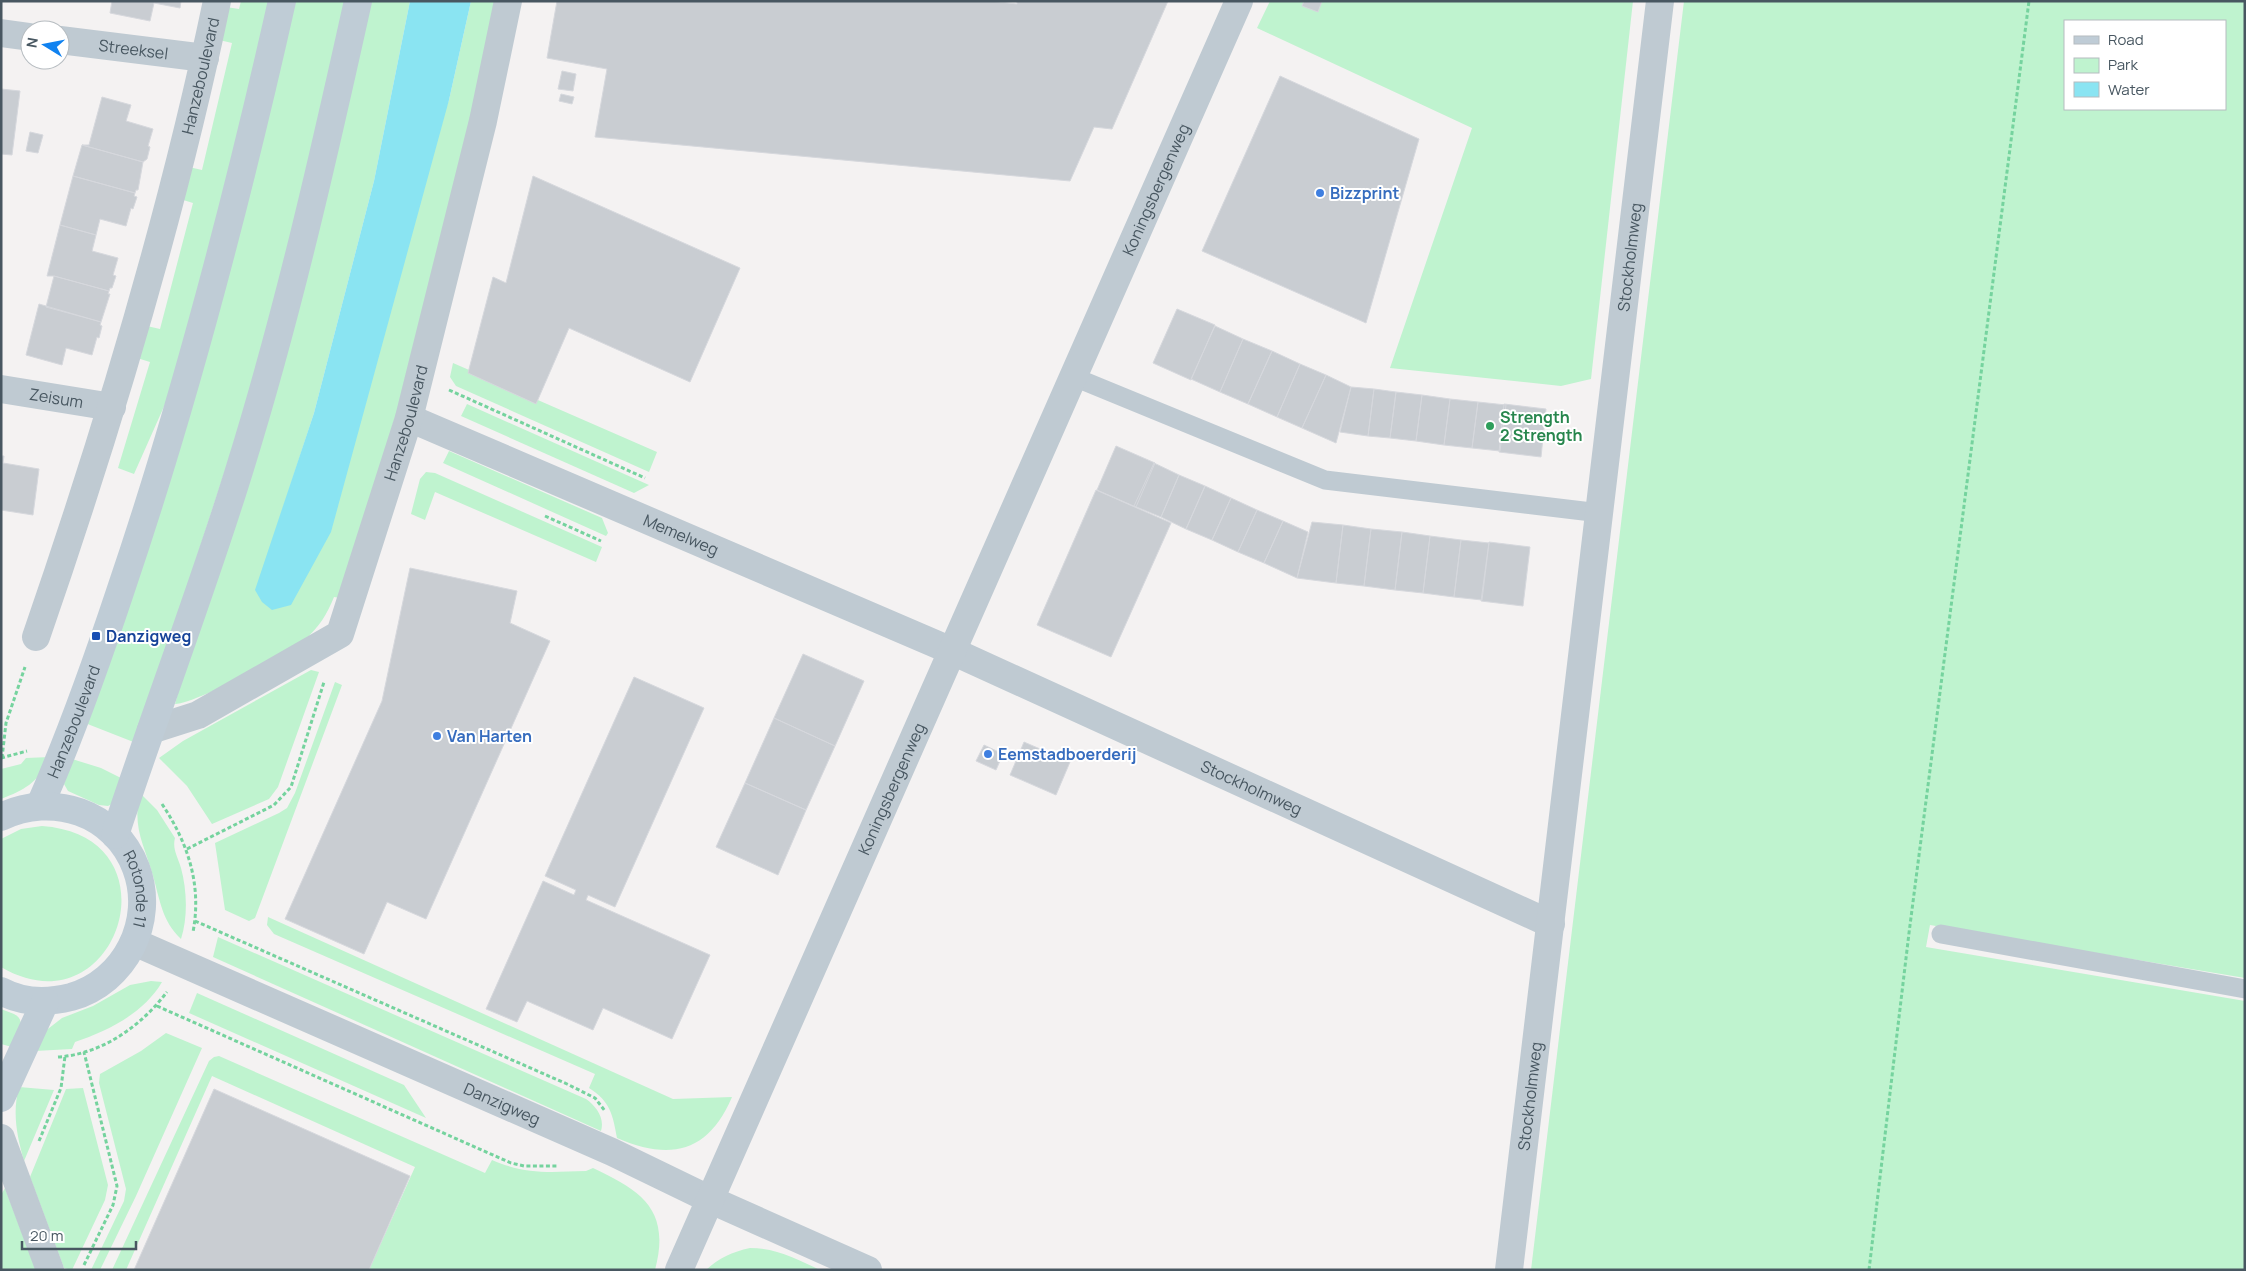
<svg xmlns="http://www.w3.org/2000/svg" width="2246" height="1271" viewBox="0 0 2246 1271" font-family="Manrope,sans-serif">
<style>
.green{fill:#bff3cf;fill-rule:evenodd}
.water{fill:#8ae4f2}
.building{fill:#c9cdd2;stroke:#d6d8dd}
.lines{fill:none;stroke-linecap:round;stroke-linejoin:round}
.path{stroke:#75d39e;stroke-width:3;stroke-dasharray:4 2.5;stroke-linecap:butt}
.service{stroke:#bfcad2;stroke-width:19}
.minor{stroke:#bfcad2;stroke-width:28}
.secondary{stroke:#bfccd6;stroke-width:28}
.shop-dot{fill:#3f7fe0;stroke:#fff;stroke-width:2}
.leisure-dot{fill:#2e9e5b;stroke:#fff;stroke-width:2}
.transit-dot{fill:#1a4fb4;stroke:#fff;stroke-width:2}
.labels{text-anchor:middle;stroke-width:4;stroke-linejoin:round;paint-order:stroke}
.street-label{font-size:16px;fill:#485761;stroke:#fff}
.shop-label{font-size:16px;font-weight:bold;fill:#366cbe;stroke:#fff;text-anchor:start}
.leisure-label{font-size:16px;font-weight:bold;fill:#27864d;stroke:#fff;text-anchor:start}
.transit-label{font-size:16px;font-weight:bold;fill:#164399;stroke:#fff;text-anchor:start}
</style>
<rect width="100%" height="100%" fill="#f4f2f2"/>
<!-- green -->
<path class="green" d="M241 1H272L182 366 134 474 118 468 150 362 137 358 147 326 160 329 193 203 180 199 189 167 202 170 232 43 219 40 226 7 239 9Z
M293 1H349L265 348 136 743 85 723Z
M370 1H410L374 181 314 413 256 590 449 100 471 1H498L477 101 400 401 340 598 334 597C327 614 319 628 304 640 287 655 195 704 175 704Z
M1270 1H1633L1591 379 1561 386 1390 368 1472 128 1257 28Z
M1684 1H2245V978L1930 925 1926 947 2245 1001V1270H1531ZM2065 21H2225V109H2065Z
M453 363 657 452 649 472 456 386 450 377Z
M467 404 649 485 634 493 461 416Z
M449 451 602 518 608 533 606 536 443 463Z
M426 472 435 473 602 547 596 562 435 492 425 520 411 514 420 479Z
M311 670 319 672 278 787 269 799 212 824 187 786 159 758 183 741Z
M335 682 342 685 255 918 249 921 225 910 215 843 279 813 287 808 295 793Z
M50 757C38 782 27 789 1 799V769L21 764 26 758Z
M72 759 101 768 123 779 112 804 108 806 99 805 68 791 64 784Z
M140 793 157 810 175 838C172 849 178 857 181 868 187 890 188 917 181 939 162 921 160 900 153 876 144 844 132 828 140 793Z
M42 826C182 836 117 1035 1 967V839L21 829Z
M268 917 673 1099 732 1097C708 1153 670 1161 617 1138 613 1115 610 1101 589 1088L595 1074 274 934 267 925Z
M218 937 586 1099C596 1106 605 1118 601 1131L213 957Z
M151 981 162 982C144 1013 108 1031 75 1042L72 1049 35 1051 44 1032 62 1018 93 1006 130 985Z
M197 993 404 1085 426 1118 189 1013Z
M1 1009C5 1011 10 1012 14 1014 28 1021 17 1036 12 1047L1 1044Z
M166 1033 202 1048 136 1196 100 1270H91L124 1201 126 1189 99 1083 100 1074 141 1051Z
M219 1056 485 1173 492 1160C527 1175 549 1172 586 1171L593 1168C642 1191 671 1210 655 1270H369L415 1167 212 1076 126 1270H112L209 1061 214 1057Z
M19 1087 54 1090 24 1161C17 1136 12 1113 19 1087Z
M83 1088 108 1185 105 1200 72 1270 64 1268 30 1177 66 1089Z
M5 1188 35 1268V1270H1V1195Z
M750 1248C776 1248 797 1259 820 1270H706C719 1258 732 1252 750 1248Z"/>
<!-- water -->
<path class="water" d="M410 1H471L449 100 331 532 291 605 272 610 262 602 255 590 314 413 374 181Z"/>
<!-- building -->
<path class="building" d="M112 1H181L180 8 154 3 150 21 110 13Z
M557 1H990L1017 4V1H1168L1112 129 1094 127 1070 181 595 137 607 69 547 58Z
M1304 1H1322L1318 12 1302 6Z
M562 71 576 74 573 91 558 89Z
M1280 76 1419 139 1366 323 1202 251Z
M1 89 20 91 12 155 1 154Z
M561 94 574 97 572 104 559 101Z
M102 97 131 105 126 121 153 129 148 146 150 147 147 159 143 162 82 145H89Z
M30 132 43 135 38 153 26 151Z
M82 145 143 162 138 190H136L135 193 73 176Z
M73 176 135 193 134 196 137 197 133 209 131 208 126 226 100 219 96 235 60 225Z
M533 176 740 268 690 382 569 328 536 404 468 373 493 277 506 283Z
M60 225 96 235 92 251 118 258 113 275 116 276 112 288H110L109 291 54 276H47Z
M54 276 109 291 108 294H110L101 322 46 307Z
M39 304 101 322 100 325 102 326 99 338 97 337 92 355 66 348 62 365 26 355Z
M1177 309 1215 325 1191 380 1153 363Z
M1215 326 1243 339 1220 392 1191 379Z
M1243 339 1272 351 1248 404 1220 392Z
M1272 351 1300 364 1277 417 1248 404Z
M1300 364 1326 375 1302 428 1277 417Z
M1326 375 1351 387 1336 443 1302 428Z
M1351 387 1374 389 1368 436 1340 432Z
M1374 389 1396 392 1390 438 1368 436Z
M1396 392 1422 395 1416 441 1390 438Z
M1422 395 1450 399 1444 445 1416 441Z
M1450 399 1478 402 1472 448 1444 445Z
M1478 402 1506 405 1500 451 1472 448Z
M1504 404 1546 409 1541 457 1499 452Z
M1116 446 1155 463 1136 507 1097 490Z
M1 456H4L3 463 39 469 33 515 1 510Z
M1154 463 1179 475 1161 517 1134 506Z
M1179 475 1205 486 1186 529 1161 517Z
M1205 486 1231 498 1212 540 1186 529Z
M1096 490 1171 523 1111 657 1037 625Z
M1231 498 1257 510 1238 552 1212 540Z
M1257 510 1283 521 1264 563 1238 552Z
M1283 521 1308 532 1297 578 1264 563Z
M1312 522 1343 525 1336 583 1297 578Z
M1343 525 1371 529 1364 586 1336 583Z
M1371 529 1402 532 1395 590 1364 586Z
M1402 532 1430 536 1423 593 1395 590Z
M1430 536 1461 540 1454 597 1423 593Z
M1461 540 1489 543 1482 600 1454 597Z
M1489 542 1530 547 1523 606 1481 601Z
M410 568 517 591 510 623 550 641 426 919 387 902 364 954 285 919 382 701Z
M803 654 864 681 835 746 774 718Z
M634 677 704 708 615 907 588 895 586 900 710 955 672 1039 603 1008 593 1030 527 1001 517 1022 486 1009 543 881 574 895 576 890 545 876Z
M774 718 835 746 806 810 745 783Z
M1024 742 1070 762 1056 795 1010 775Z
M984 745 1003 754 996 770 976 761Z
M745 783 806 810 778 875 716 847Z
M214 1089 410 1176 369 1270H134Z"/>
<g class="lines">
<!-- path -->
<path class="path" d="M449 390 645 478
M545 516 601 541
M1 758 27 751
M2 758 6 723 25 667
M162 804C188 843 202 885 193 932
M187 849 274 805 291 787 324 682
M195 921 567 1084 595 1098 605 1111
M157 1006 511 1163 524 1166H557
M58 1057C102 1054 140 1027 167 992
M39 1141 61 1088 65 1056
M84 1265 113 1205 117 1186 84 1052
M1869 1270 1909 933 2029 1"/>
<!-- service -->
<path class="service" d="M1074 377 1325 480 1600 513
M1941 934 2245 989"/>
<!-- minor -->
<g class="minor">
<path d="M1 33 30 37"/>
<path id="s1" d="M60 40 205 58"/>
<path id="s2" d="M1 389 112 407"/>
<path id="s3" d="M409 418 952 651 1551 924"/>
<path id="s4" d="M36 637C108 429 172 217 217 1"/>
<path id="s5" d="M151 730 198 715 340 634 409 418 483 121 508 1"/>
<path id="s6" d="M134 942 612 1152 711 1200 868 1270"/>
<path d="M1 1138 50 1270"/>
<path id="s7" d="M679 1270 1239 1"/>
<path id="s8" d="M1509 1270 1660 1"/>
</g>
<!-- secondary -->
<g class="secondary">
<path id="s9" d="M40 805C71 735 96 664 120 592 186 398 237 201 282 1"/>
<path id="s10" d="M1 817C52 792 115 812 136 868 156 921 125 982 71 997 47 1003 23 1003 1 991"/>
<path d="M115 835C155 713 201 594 239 471 287 317 323 159 358 1"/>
<path d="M1 1098 45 1002"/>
</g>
</g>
<!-- markers -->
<g class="shop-dot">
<circle cx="1320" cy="193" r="5"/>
<circle cx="437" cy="736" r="5"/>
<circle cx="988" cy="754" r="5"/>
</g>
<circle class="leisure-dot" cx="1490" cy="426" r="5"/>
<rect class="transit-dot" x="91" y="631" width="10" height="10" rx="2.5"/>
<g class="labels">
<!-- street labels -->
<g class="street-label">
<text dy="6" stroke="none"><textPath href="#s1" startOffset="74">Streeksel</textPath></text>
<text dy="6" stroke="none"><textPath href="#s4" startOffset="585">Hanzeboulevard</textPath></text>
<text dy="6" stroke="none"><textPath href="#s7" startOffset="1181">Koningsbergenweg</textPath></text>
<text dy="6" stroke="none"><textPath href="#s8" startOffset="1020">Stockholmweg</textPath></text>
<text dy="6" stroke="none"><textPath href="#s2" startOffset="56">Zeisum</textPath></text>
<text dy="6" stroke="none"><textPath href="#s5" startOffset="434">Hanzeboulevard</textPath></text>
<text dy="6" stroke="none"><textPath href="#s3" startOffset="296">Memelweg</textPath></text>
<text dy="6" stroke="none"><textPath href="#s9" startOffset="90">Hanzeboulevard</textPath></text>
<text dy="6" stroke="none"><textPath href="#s7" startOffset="526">Koningsbergenweg</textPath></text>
<text dy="6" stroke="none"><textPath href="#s3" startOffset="920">Stockholmweg</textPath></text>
<text dy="6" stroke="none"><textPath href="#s10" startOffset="184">Rotonde 11</textPath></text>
<text dy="6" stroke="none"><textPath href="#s8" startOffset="175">Stockholmweg</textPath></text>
<text dy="6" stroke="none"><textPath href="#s6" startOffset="402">Danzigweg</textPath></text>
</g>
<!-- shop labels -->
<g class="shop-label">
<text x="1330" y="199">Bizzprint</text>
<text x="447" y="742">Van Harten</text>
<text x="998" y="760">Eemstadboerderij</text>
</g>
<!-- leisure labels -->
<g class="leisure-label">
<text x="1500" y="423">Strength<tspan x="1500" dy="18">2 Strength</tspan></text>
</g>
<!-- transit labels -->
<g class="transit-label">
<text x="106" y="642">Danzigweg</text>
</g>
</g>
<!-- border -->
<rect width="2246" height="1271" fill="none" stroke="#485761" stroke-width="5"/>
<!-- legend -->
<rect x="2064" y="20" width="162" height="90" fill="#ffffff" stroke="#b6bcc0"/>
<rect x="2074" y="36" width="25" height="8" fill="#bfccd6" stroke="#b6bcc0"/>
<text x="2108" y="45" font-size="15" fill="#485761">Road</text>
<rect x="2074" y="58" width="25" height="15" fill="#bff3cf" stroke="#b6bcc0"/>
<text x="2108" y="70" font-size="15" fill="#485761">Park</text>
<rect x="2074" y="82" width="25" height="15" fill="#8ae4f2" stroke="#b6bcc0"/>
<text x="2108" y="95" font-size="15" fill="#485761">Water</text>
<!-- north arrow -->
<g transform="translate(45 45) rotate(280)"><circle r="24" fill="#ffffff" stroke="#b6bcc0"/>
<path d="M0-4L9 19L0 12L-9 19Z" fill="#1082f0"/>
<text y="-8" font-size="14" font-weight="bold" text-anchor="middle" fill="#485761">N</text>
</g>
<!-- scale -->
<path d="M22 1241v8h114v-8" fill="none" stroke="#485761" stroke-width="2.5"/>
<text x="30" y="1241" font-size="15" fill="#485761" stroke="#ffffff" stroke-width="4" paint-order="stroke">20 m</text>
</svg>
